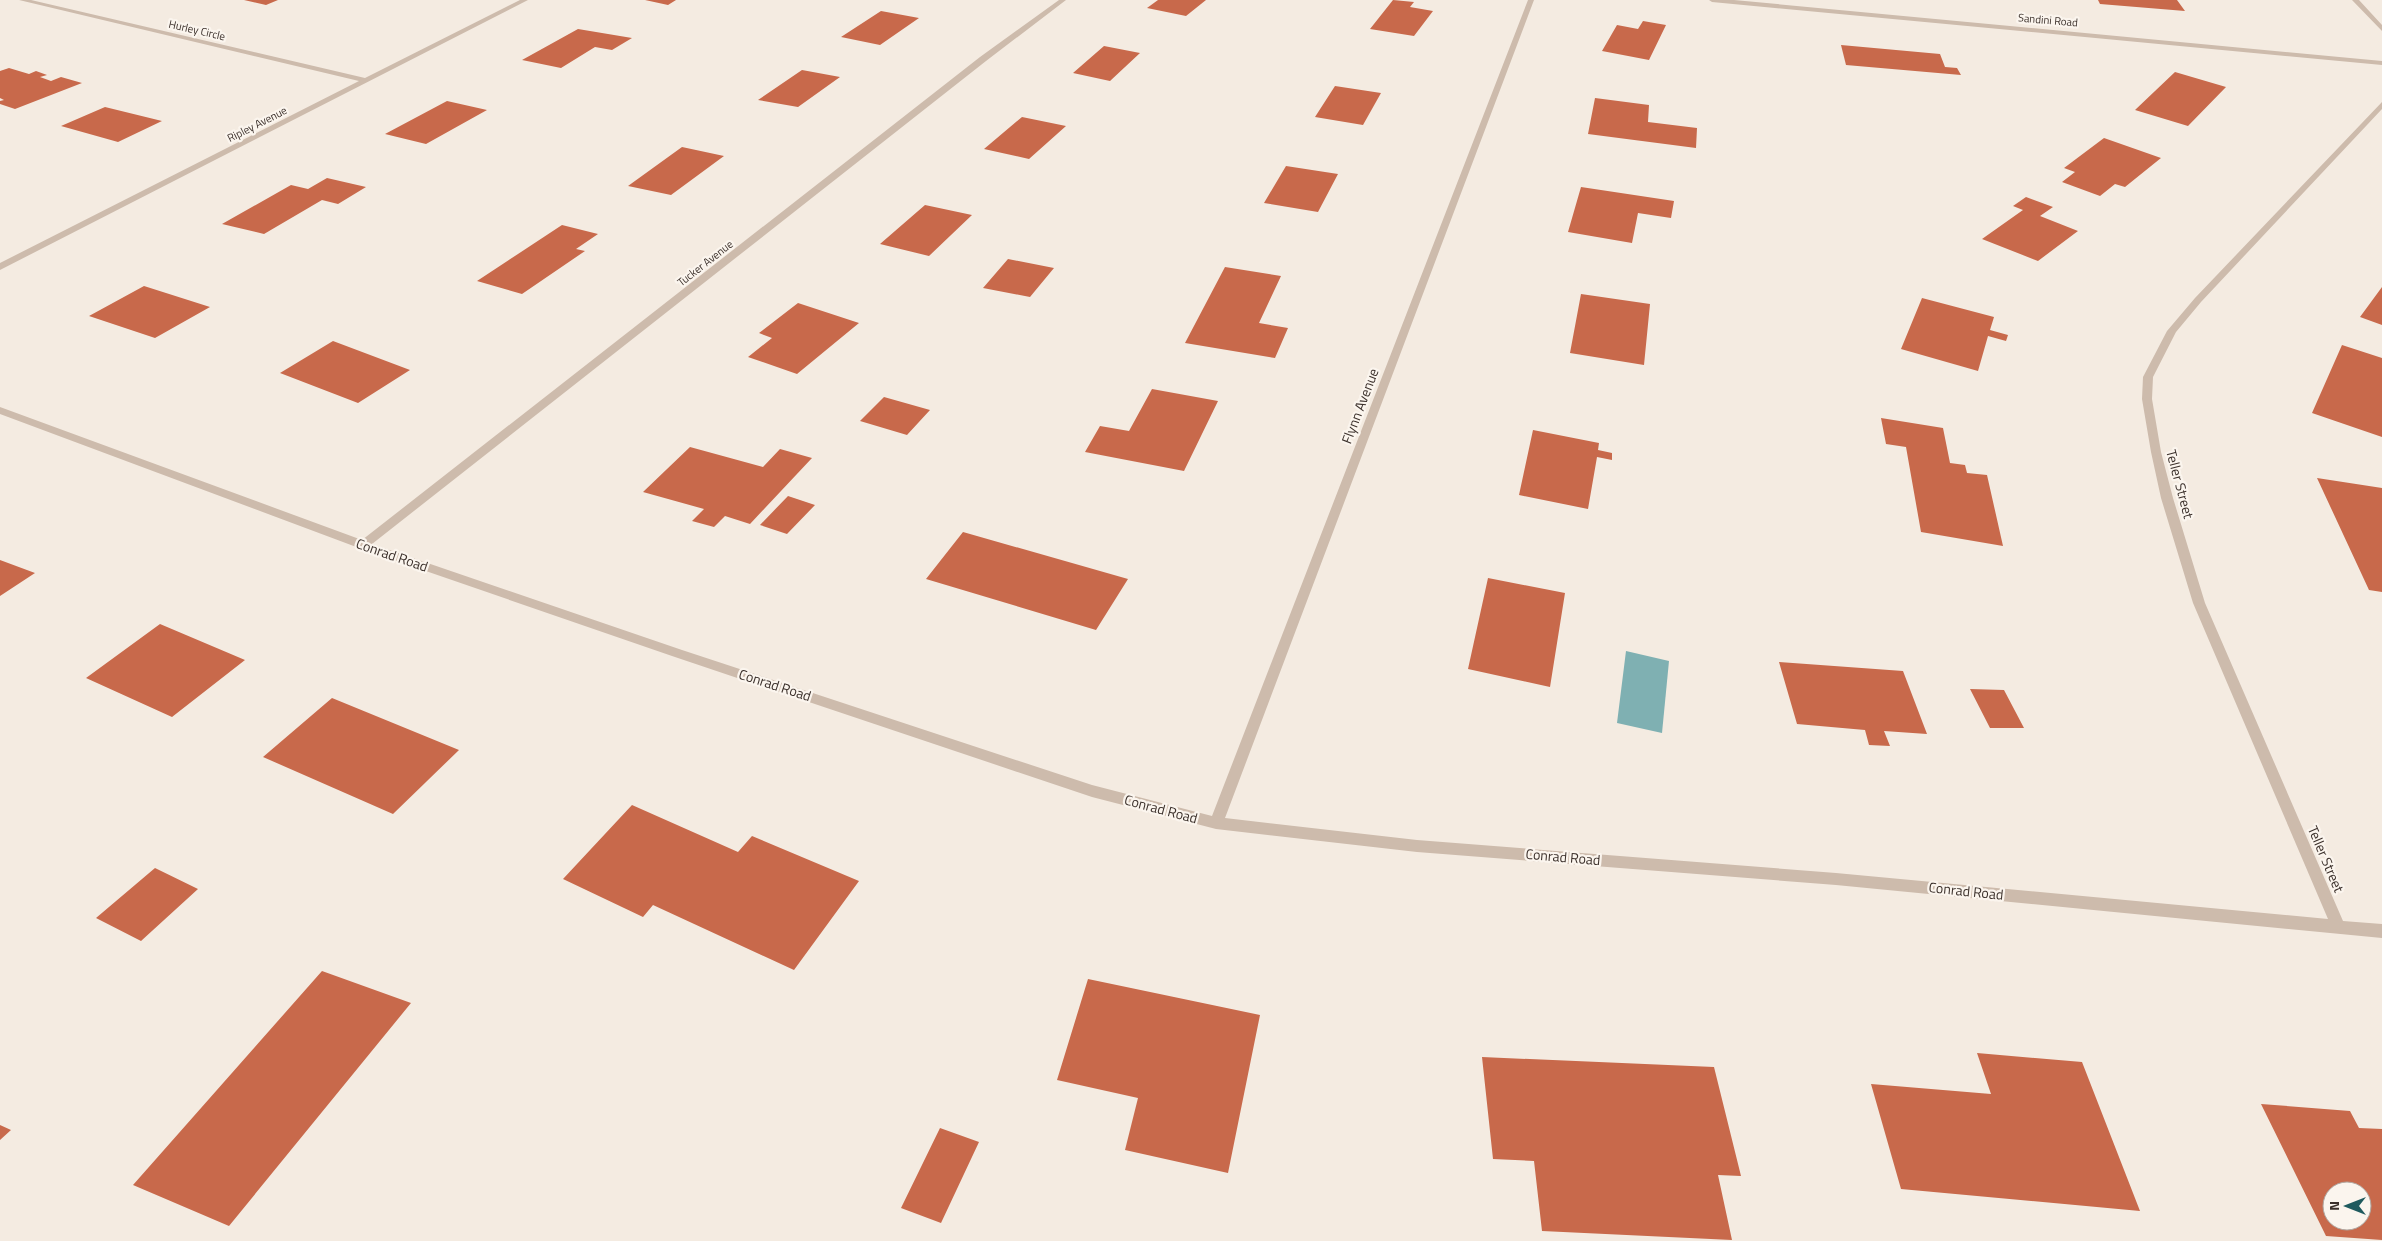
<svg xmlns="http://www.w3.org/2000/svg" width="2382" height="1241" viewBox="0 0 2382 1241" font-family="'Titillium Web',sans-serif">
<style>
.water{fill:#7fb0b2}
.building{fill:#c8694b;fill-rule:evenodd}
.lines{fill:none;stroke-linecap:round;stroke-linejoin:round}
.minor{fill:#cdbbac;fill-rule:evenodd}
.labels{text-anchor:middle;stroke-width:4.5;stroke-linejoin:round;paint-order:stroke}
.far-street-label{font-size:11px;fill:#3b302b;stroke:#fbf5ee}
.street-label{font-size:14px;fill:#3b302b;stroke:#fbf5ee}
</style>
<rect width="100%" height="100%" fill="#f4ebe1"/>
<!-- water -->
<path class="water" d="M1626 651 1669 661 1662 733 1617 723Z"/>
<!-- building -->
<path class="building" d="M244 0H278L266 5Z
M645 0H676L668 5Z
M1158 0H1206L1186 16 1147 8Z
M1393 0 1414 2 1410 7 1433 11 1414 36 1370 29Z
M2098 0H2177L2185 11 2100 4Z
M881 11 919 18 880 45 841 37Z
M1643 21 1666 25 1649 60 1602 51 1617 25 1638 29Z
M578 29 632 38 612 50 595 47 561 68 522 60Z
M1841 45 1940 54 1945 67 1957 68 1961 75 1846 65Z
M1104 46 1140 53 1110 81 1073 73Z
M9 68 29 74 36 71 47 75 40 77 51 81 61 77 82 83 15 109 0 104V101L4 100 0 98V71Z
M802 70 840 77 798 107 758 100Z
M2175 72 2226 87 2188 126 2135 110Z
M1335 86 1381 93 1363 125 1315 117Z
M1595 98 1649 105 1648 122 1697 128 1696 148 1588 134Z
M447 101 487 110 426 144 385 134Z
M105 107 162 121 118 142 61 126Z
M1022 117 1066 126 1029 159 984 149Z
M2104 138 2161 158 2125 187 2115 184 2100 196 2062 182 2075 172 2064 168Z
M682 147 724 156 671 195 628 186Z
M1286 166 1338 174 1318 212 1264 203Z
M327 178 366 187 338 204 322 200 264 234 222 224 291 185 308 189Z
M1581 187 1674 201 1671 218 1638 213 1632 243 1568 232Z
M2026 197 2053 207 2040 216 2078 231 2038 261 1982 239 2023 210 2013 206Z
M925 205 972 215 929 256 880 244Z
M562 225 598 234 576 249 585 251 522 294 477 281Z
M1008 259 1054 268 1030 297 983 288Z
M1225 267 1281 276 1259 323 1288 328 1275 358 1185 343Z
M144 286 210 307 155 338 89 316Z
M2382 287V325L2360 317Z
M1581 294 1650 304 1644 365 1570 353Z
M1922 298 1994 317 1990 330 2008 335 2006 341 1988 336 1978 371 1901 349Z
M798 303 859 323 797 374 748 357 772 338 759 333Z
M333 341 410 370 358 403 280 373Z
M2342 345 2382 358V437L2312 413Z
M1152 389 1218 401 1184 471 1085 452 1100 426 1129 431Z
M884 397 930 410 907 435 860 421Z
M1881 418 1943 428 1950 463 1965 465 1967 473 1987 475 2003 546 1921 532 1906 447 1886 444Z
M1533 430 1599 443 1598 450 1612 453V460L1597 457 1588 509 1519 495Z
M690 447 763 467 780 449 812 458 750 524 725 516 714 527 692 521 704 509 643 492Z
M2317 478 2382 488V592L2369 590Z
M788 496 815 505 787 534 760 525Z
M963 532 1128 579 1096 630 926 579Z
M0 560 35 573 0 596Z
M1488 578 1565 593 1550 687 1468 669Z
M160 624 245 660 172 717 86 678Z
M1779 662 1903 671 1927 734 1884 731 1890 746 1869 745 1865 730 1797 724Z
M1970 689 2004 690 2024 728H1990Z
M332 698 459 750 393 814 263 757Z
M632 805 738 852 752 836 859 881 794 970 653 905 643 917 563 879Z
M155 868 198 889 141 941 96 918Z
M322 971 411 1003 229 1226 133 1185Z
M1088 979 1260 1015 1228 1173 1125 1150 1138 1098 1057 1080Z
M1977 1053 2082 1062 2140 1211 1901 1189 1871 1084 1991 1094Z
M1482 1057 1714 1067 1741 1176 1718 1175 1732 1240 1542 1231 1534 1161 1493 1159Z
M2261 1104 2350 1111 2359 1128 2382 1129V1240L2326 1236ZM2332 1191H2362V1221H2332Z
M0 1125 11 1130 0 1140Z
M940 1128 979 1142 941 1223 901 1208Z"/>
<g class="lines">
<!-- minor -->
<path class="minor" d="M19 0H31L365 78 520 0H528L0 270V263L359 81Z
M1059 0H1066L986 61 372 544 682 650 1092 785 1212 816 1528 0H1534L1225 818 1417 840 1836 873 2328 919 2193 603 2161 498 2151 452 2142 399 2143 377 2167 331 2195 298 2382 102V109L2201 302 2176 332 2153 377 2152 399 2161 452 2173 498 2205 603 2343 921 2382 924V938L1836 885 1417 852 1216 829 1092 797 672 656 359 548 0 414V407L362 540 980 57Z
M1709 0H1734L2382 61V65L1712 2Z
M2352 0H2359L2382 25V31Z"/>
</g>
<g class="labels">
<!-- far-street labels -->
<g class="far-street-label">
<text transform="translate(2048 20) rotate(5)" y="4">Sandini Road</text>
<text transform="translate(197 30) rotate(13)" y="4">Hurley Circle</text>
<text transform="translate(257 124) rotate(-27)" y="4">Ripley Avenue</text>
<text transform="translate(705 263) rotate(-38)" y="4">Tucker Avenue</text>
</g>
<!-- street labels -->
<g class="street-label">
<text transform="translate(1360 406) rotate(-69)" y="5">Flynn Avenue</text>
<text transform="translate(2180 484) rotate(75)" y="5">Teller Street</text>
<text transform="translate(392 555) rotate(19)" y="5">Conrad Road</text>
<text transform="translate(775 685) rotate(18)" y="5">Conrad Road</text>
<text transform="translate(1161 809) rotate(15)" y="5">Conrad Road</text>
<text transform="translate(1563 857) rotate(5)" y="5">Conrad Road</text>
<text transform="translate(2326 859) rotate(67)" y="5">Teller Street</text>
<text transform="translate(1966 891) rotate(6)" y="5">Conrad Road</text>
</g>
</g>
<!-- north arrow -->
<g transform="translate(2347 1206) rotate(270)"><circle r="24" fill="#fbf5ee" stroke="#aea6a0"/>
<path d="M0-4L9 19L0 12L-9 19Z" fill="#1f5a5e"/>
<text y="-8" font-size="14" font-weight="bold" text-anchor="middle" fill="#3b302b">N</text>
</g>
</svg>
